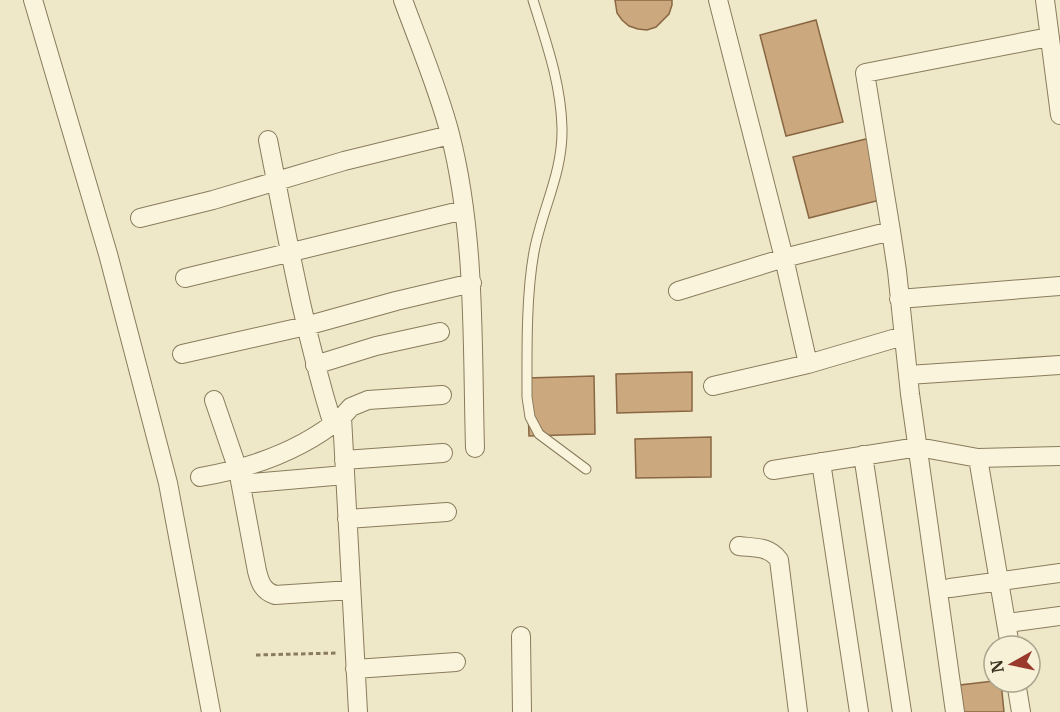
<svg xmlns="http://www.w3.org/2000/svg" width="1060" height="712" viewBox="0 0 1060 712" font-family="Merriweather,serif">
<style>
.building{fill:#cca87e;stroke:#896743;stroke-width:1.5}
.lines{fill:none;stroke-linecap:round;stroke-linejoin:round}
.service-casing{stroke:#8a7b5d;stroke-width:11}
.minor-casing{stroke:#8a7b5d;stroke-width:20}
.path{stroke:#8a7b5d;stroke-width:3;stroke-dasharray:4.5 3;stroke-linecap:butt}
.service{stroke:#f9f4db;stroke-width:9}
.minor{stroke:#f9f4db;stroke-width:18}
</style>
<rect width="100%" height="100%" fill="#eee8c8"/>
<!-- building -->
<path class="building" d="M615 0H672V5L669 14 656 27 647 30 638 29 629 26 622 20 617 13Z
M816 20 843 122 786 136 760 35Z
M870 138 884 199 809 218 793 157Z
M692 372V411L617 413 616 374Z
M594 376 595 434 529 436 527 378Z
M711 437V477L636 478 635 439Z
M994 681 1001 682 1004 712H963L960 685Z"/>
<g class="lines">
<defs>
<path id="service" d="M533 0C546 42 561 83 562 128 563 173 542 209 534 252 526 295 527 352 527 397L530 417 539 434 586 469"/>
<path id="minor" d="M33 0 108 254 168 483 211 712
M403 0C419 44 438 88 450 134 476 236 472 343 475 448
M718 0 784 258 808 364
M1045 0 1060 115
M268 140C287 236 304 332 333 425
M140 218 213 200 344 161 450 135
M891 231 865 73 1049 37
M185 278 464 210
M678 291 784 258 891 231 897 271 910 394 955 712
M899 299 1060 286
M182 354 306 326 396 301 472 283
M315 365 376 346 440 332
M908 375 1060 365
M713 386 808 364 903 336
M214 400 238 470 257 571C260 583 263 591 275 595L351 590
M342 417 351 407 368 400 442 395
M863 455 902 712
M978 458 1010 646
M344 460 443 453
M821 462 859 712
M773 470 918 447 978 458 1060 456
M200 477C252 468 301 451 342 417L358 712
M241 484 345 475
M347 519 447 512
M739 546C755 548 769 546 779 560L798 712
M950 588 1060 573
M1007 623 1060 616
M521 636 522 712
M355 669 456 662
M1016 682 1021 712"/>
</defs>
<!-- service casing -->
<use href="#service" class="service-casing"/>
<!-- minor casing -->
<use href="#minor" class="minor-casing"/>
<!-- path -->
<path class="path" d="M256 655 337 653"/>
<!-- service -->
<use href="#service" class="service"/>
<!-- minor -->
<use href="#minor" class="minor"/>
</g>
<!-- north arrow -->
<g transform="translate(1012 664) rotate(261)"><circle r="28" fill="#f6f1d7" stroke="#aba48e" stroke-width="1.5"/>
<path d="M0-4.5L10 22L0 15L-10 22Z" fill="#993a2d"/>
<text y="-9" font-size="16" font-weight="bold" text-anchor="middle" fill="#3b3020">N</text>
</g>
</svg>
